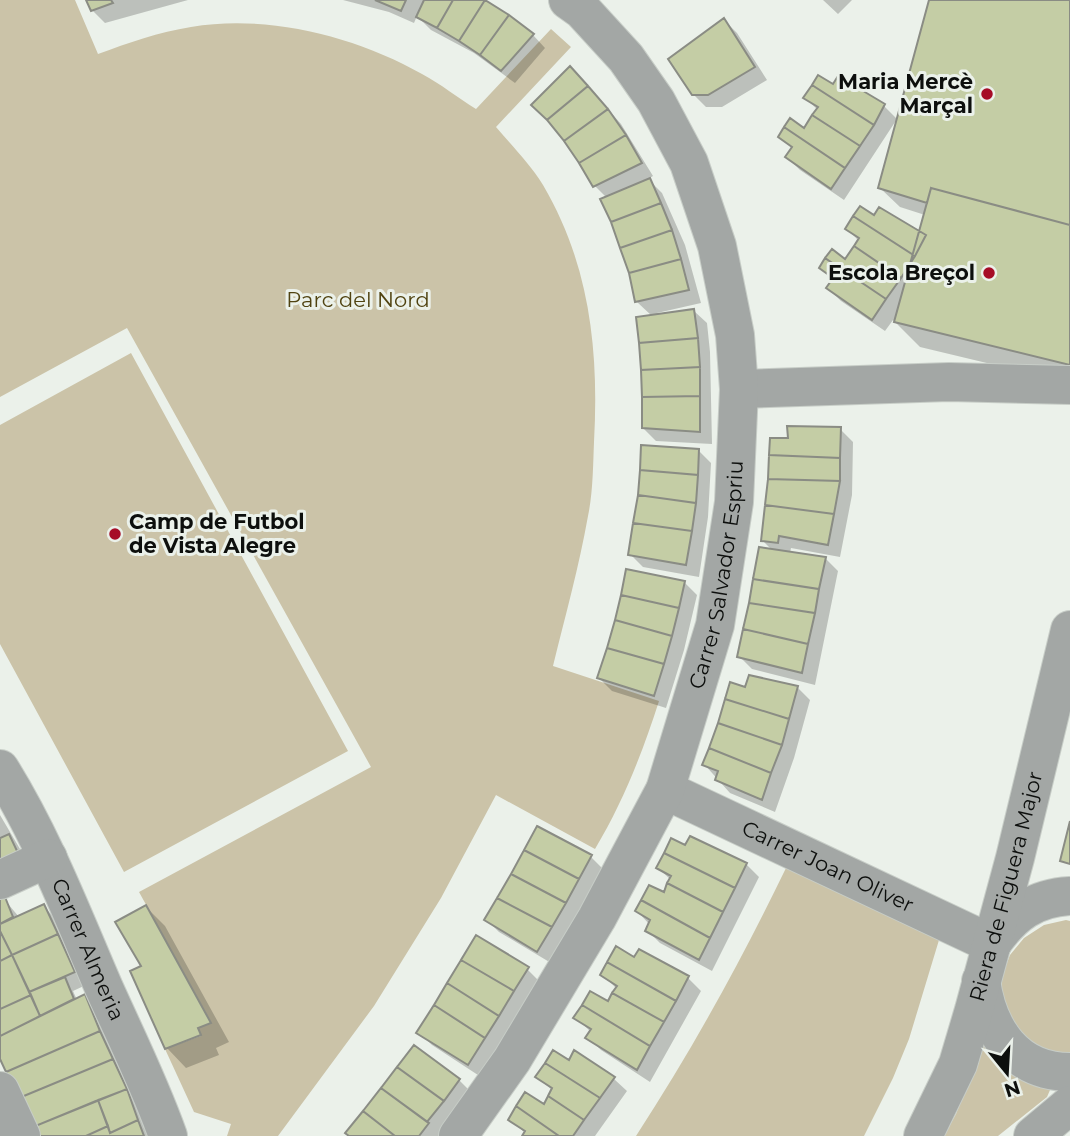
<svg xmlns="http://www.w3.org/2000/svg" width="1070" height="1136" viewBox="0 0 1070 1136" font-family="Montserrat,sans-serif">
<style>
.green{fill:#cbc3a8}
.shadow{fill:#0003}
.building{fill:#c4cda5;stroke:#8a8c84;stroke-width:2}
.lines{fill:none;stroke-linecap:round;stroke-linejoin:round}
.minor-casing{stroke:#c7cdc7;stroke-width:40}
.minor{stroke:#a3a7a5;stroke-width:38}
.poi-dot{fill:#a60c26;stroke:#ebf1ea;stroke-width:2.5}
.labels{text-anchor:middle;stroke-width:6;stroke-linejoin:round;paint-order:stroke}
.poi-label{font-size:21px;font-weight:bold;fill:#0d0f0d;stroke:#ebf1ea;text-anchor:end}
.park-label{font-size:21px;fill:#504311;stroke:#ebf1ea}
.street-label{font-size:21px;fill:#0d0f0d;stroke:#ebf1ea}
</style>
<rect width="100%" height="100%" fill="#ebf1ea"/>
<!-- green -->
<path class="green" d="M0 0H75L98 54C128 43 159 32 191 27 267 14 355 36 422 74 441 84 458 98 476 109L551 29 571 47 496 127C512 146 530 164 543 185 590 265 599 351 594 442 593 467 593 492 588 516 579 567 565 617 553 666L659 701C642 754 623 802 595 849L496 795 441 898 374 1006 278 1136H227L231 1124 194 1112 165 1049 201 1036 198 1028 211 1022 139 892 371 767 127 328 0 397Z
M131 353 348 751 124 872 0 644V425Z
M786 868 936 932 939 940 909 1039 893 1078 864 1136H636C692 1050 741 961 786 868Z
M1066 920 1070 921V1057L1063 1058 1022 1039 1002 999V976L1010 955 1024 938 1044 925Z
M983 1046H991L1048 1083 1050 1090 1047 1097 998 1136H944L956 1114Z"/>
<!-- shadow -->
<path class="shadow" d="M88 0H188L105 23 92 10Z
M343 0H481L533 35 545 48 515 83 474 53 431 30 417 16 414 23 389 12Z
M823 0H852L838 14Z
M931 0H1070V383L920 347 893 320 885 331 841 301 828 288 834 280 821 268 846 261 859 241 847 229 875 217 920 234 925 215 900 207 880 188Z
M724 20 737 33 767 80 722 107H706L693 94Z
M839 78 884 106 897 119 844 200 800 170 787 157 793 149 780 136 805 130 818 110 805 98 833 87Z
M583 81 621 124 653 176 648 179 662 193 685 245 701 303 657 313 658 315 694 311 707 323 710 352 712 444 656 441 643 428 652 316 637 302 631 272 602 200 607 198 595 186Z
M840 429 853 442 852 495 840 557 791 548 790 553 825 558 838 571 815 685 752 669 739 656 773 551 762 540 789 440Z
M698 450 711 463 708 517 699 577 643 567 630 554Z
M628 571 684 582 697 595 684 650 666 708 612 691 599 678Z
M797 687 810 700 794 758 775 812 730 793 704 764 746 689Z
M0 815 30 866 0 881Z
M686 847 746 864 759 877 712 971 660 943 647 930 650 925 637 911 664 894 671 880 658 868Z
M590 856 603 869 551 963 499 932 486 919Z
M4 899 19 917 43 906 56 919 86 985 73 991 77 1000 84 996 97 1009 138 1102 135 1104 144 1128 151 1136H37L0 1056V901Z
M146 907 165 926 229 1042 216 1048 219 1055 186 1068 167 1048 143 966Z
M640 952 688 978 701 991 650 1082 601 1050 588 1037 591 1032 576 1018 608 1004 617 989 602 974 635 959Z
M527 969 540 982 481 1077 432 1045 419 1032Z
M575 1053 614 1079 627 1091 595 1136H524L526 1134 510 1119 544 1106 553 1091 537 1077 570 1062Z
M459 1080 472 1093 439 1136H350Z"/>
<!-- building -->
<path class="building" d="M86 0H111L113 3 91 11Z
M375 0H406L401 11Z
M424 0H453L437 28 416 17Z
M453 0H485L459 41 437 28Z
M485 0 509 15 480 55 459 41Z
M929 0H1070V225L931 188 927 203 878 188Z
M509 15 534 34 501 71 480 55Z
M724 18 755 67 708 95H692L668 59Z
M570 66 588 86 547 120 531 105Z
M818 75 833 84 838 76 885 104 874 125 812 85Z
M812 85 874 125 860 146 812 115 818 107 803 98Z
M588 86 608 109 564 141 547 120Z
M608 109 626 135 579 163 564 141Z
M812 115 860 146 845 168 784 127 790 118 804 128Z
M784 127 845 168 831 189 785 157 792 147 778 137Z
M626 135 642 163 593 187 579 163Z
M650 178 661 203 611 222 600 199Z
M931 188 1070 225V365L894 322Z
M661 203 672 230 620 248 611 222Z
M860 206 874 215 879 207 926 235 915 256 853 216Z
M853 216 915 256 901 278 854 246 859 238 845 229Z
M672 230 681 259 629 273 620 248Z
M854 246 901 278 886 299 825 258 832 249 845 259Z
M825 258 886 299 872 320 826 288 833 278 819 268Z
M681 259 689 290 635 302 629 273Z
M694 309 698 338 639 343 636 317Z
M698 338 700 367 641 370 639 343Z
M700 367V396L642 397 641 370Z
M700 396V432L642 428V397Z
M787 426 841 427 840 458 769 455 770 438H788Z
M641 445 699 449 698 475 640 470Z
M769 455 840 458V481L768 479Z
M640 470 698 475 696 503 638 495Z
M768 479 840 481 834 514 765 505Z
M638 495 696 503 692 531 633 523Z
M765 505 834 514 828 545 779 536 778 543 761 541Z
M633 523 692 531 686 565 628 555Z
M759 547 826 557 819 589 753 579Z
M626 569 685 581 679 608 621 595Z
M753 579 819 589 815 613 749 603Z
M621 595 679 608 672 636 615 620Z
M749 603 815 613 808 644 743 629Z
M615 620 672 636 664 664 607 648Z
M743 629 808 644 802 673 737 657Z
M607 648 664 664 654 696 597 678Z
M749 675 798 686 789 719 725 699 730 682 745 687Z
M725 699 789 719 782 745 718 723Z
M718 723 782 745 771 773 709 748Z
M709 748 771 773 762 800 715 780 718 771 702 765Z
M1070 821V864L1060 861Z
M537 826 592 855 579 879 524 850Z
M9 834 18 853 0 862V838Z
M690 836 747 863 735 888 664 853 671 838 685 845Z
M524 850 579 879 566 903 511 874Z
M664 853 735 888 723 912 667 883 671 876 656 868Z
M511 874 566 903 552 927 497 898Z
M667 883 723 912 710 938 641 900 649 885 664 892Z
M5 897 13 917 0 924V899Z
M497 898 552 927 537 952 484 920Z
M641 900 710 938 699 960 645 931 650 920 635 911Z
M44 904 58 934 12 955 0 931V924Z
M146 905 211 1023 198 1028 201 1035 165 1049 130 971 141 966 115 922Z
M0 931 12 955 0 961Z
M58 934 75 972 29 992 12 955Z
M476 935 529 967 514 991 461 960Z
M616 946 634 957 639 949 689 976 676 1001 607 962Z
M12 955 31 995 0 1009V961Z
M461 960 514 991 499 1016 447 983Z
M607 962 676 1001 664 1022 612 993 617 986 600 975Z
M65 977 74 999 40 1016 29 992Z
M447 983 499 1016 485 1038 434 1005Z
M590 991 608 1001 612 993 664 1022 650 1046 582 1005Z
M85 994 100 1031 6 1072 0 1059V1036Z
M31 995 40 1016 0 1036V1009Z
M434 1005 485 1038 468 1065 416 1033Z
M582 1005 650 1046 637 1070 585 1038 591 1029 573 1018Z
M100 1031 113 1059 19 1098 6 1072Z
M414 1045 460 1079 444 1101 397 1067Z
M553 1050 569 1060 574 1050 615 1077 600 1098 545 1063Z
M113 1059 127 1089 33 1127 19 1098Z
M545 1063 600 1098 584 1120 548 1096 552 1088 535 1077Z
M397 1067 444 1101 427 1122 381 1088Z
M381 1088 429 1123 419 1136H395L363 1111Z
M127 1089 138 1120 110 1133 98 1100Z
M525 1092 544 1104 548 1096 584 1120 573 1136H559L516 1106Z
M98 1100 108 1126 86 1136H37L33 1127Z
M516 1106 559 1136H522L525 1131 508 1120Z
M363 1111 395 1136H349L345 1133Z
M138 1120 144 1136H86L108 1126 110 1133Z"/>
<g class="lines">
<defs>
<g id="minor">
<path d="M739 389 949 382 1070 385"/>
<path id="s1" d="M0 769C43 838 72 914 104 988 126 1037 150 1085 168 1136"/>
<path id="s2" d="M665 790 992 944"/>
<path d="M0 880 48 858"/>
<path d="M993 942C1013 914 1034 898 1070 896"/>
<path d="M981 981C988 1030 1015 1072 1070 1072"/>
<path d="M0 1091 21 1136"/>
<path id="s3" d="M458 1136 512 1060 597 918 665 790 715 625 734 502 739 389 735 335 717 246 689 163 656 101 626 58 582 10 568 0"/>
<path id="s4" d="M923 1136 958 1064 974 1010 1015 858 1070 630"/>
<path d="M1033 1136 1070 1105"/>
</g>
</defs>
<!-- minor casing -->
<use href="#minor" class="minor-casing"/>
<!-- minor -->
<use href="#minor" class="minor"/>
</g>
<!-- markers -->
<g class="poi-dot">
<circle cx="987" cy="94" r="7"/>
<circle cx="989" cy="273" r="7"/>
<circle cx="115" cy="534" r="7"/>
</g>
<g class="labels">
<!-- poi labels -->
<g class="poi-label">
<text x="973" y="89">Maria Mercè<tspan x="973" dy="24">Marçal</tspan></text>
<text x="975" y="280">Escola Breçol</text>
<text x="129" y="529" text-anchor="start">Camp de Futbol<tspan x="129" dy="24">de Vista Alegre</tspan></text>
</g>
<!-- park labels -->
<g class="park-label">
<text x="358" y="307">Parc del Nord</text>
</g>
<!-- street labels -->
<g class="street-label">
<text dy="7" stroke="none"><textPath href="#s3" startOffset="626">Carrer Salvador Espriu</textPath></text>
<text dy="7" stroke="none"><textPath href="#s2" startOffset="180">Carrer Joan Oliver</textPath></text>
<text dy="7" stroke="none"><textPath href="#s4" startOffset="264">Riera de Figuera Major</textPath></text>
<text dy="7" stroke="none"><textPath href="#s1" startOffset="201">Carrer Almeria</textPath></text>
</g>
</g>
<!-- north arrow -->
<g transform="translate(1007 1073) rotate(162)" stroke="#ebf1ea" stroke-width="5" paint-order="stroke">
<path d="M0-5L12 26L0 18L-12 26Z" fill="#0d0f0d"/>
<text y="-10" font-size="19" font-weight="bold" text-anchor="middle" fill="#0d0f0d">N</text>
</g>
</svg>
